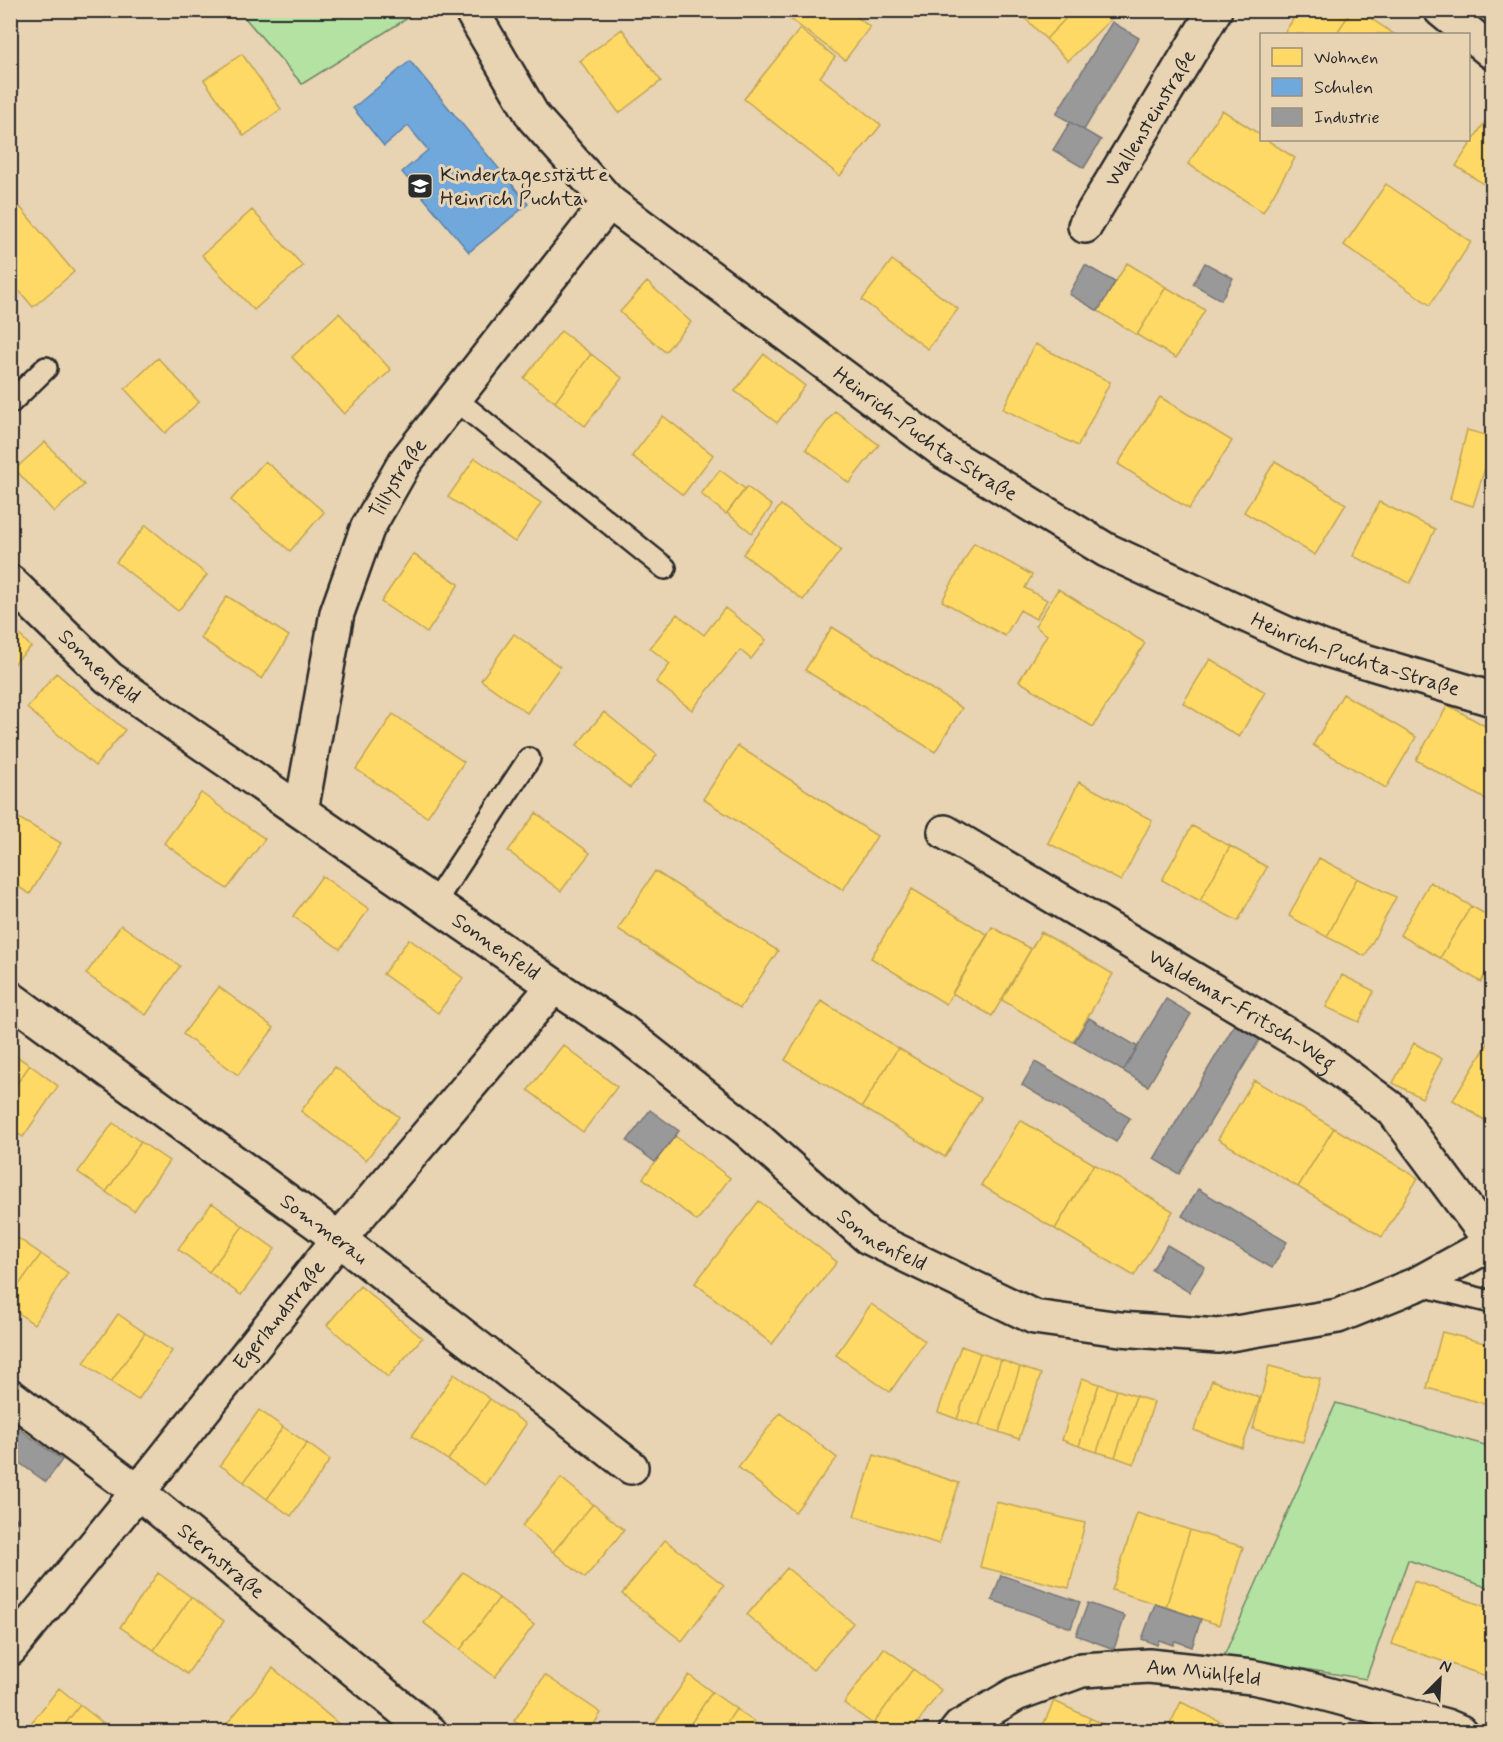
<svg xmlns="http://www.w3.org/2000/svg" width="1503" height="1742" viewBox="0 0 1503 1742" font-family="Mynerve,sans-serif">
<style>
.green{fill:#b3e2a2;stroke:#6f8666;stroke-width:1.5}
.homes{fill:#ffd966;stroke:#bfa554;stroke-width:1.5}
.schools{fill:#6fa8dc;stroke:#5b82a7;stroke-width:1.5}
.industry{fill:#999;stroke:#787878;stroke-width:1.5}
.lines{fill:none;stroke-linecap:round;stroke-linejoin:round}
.service-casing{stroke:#2b2b2b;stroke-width:26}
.minor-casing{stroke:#2b2b2b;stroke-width:38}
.service{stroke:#e8d3b2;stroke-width:21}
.minor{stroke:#e8d3b2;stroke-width:33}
.labels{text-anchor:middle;stroke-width:6;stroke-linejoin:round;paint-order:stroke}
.street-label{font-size:21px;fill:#2b2b2b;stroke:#e8d3b2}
.poi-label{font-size:21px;fill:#2b2b2b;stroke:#e8d3b2;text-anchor:start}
</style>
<rect width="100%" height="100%" fill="#e8d3b2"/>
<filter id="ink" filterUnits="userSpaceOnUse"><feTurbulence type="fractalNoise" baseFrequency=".0167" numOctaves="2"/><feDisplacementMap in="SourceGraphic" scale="12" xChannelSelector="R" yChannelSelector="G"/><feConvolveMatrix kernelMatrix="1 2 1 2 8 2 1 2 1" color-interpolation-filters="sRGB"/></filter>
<g filter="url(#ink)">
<!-- green -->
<path class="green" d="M239 11H419L302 84Z
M1336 1403 1492 1447V1589L1408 1560 1366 1679 1224 1656Z"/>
<!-- homes -->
<path class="homes" d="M548 10H565L554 19Z
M795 10H847L870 27 845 60 789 18Z
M1029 10H1074L1046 39 1023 16Z
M1074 10H1107L1113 17 1068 61 1046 39Z
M1299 10H1352L1336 34H1289L1285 32Z
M1352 10H1358L1394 34H1336Z
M622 29 661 81 619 113 580 61Z
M800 29 835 57 820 77 881 125 840 176 744 99Z
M242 54 281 109 244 136 204 80Z
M1222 110 1262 136V140H1267L1295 158 1263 212 1188 164Z
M1492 111V179L1488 187 1456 166Z
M1386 184 1471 242 1430 305 1344 245Z
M20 207 74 272 33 307 10 280V215Z
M252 210 303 266 254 310 202 255Z
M892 260 958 309 928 349 862 300Z
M1127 263 1166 287 1137 335 1098 311Z
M647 282 691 322 665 352 620 312Z
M1166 287 1205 310 1176 358 1137 335Z
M339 313 391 370 344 414 292 357Z
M561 331 591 354 555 402 524 378Z
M1035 344 1110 382 1078 446 1003 409Z
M591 354 622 378 585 426 555 402Z
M764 354 805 386 777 423 735 391Z
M158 358 199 402 165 433 125 389Z
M1160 397 1232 441 1189 509 1118 464Z
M835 411 879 445 849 483 806 449Z
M663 416 713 455 683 495 632 456Z
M1467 430 1492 437V464L1487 462 1473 506 1450 499Z
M45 442 84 485 54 512 15 469Z
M475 458 541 503 515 542 448 497Z
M265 461 324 512 290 551 231 500Z
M1275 461 1346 504 1315 555 1244 512Z
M720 470 745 489 726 514 701 494Z
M747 487 772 506 752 533 727 513Z
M1379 502 1435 529 1410 583 1353 556Z
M781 505 841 550 803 600 743 554Z
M146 525 207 575 178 611 116 562Z
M974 543 1032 575 1025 588 1047 600 1036 619 1020 610 1005 636 942 601Z
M413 554 459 584 427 633 381 602Z
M1058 589 1145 643 1093 727 1019 681 1047 635 1035 626Z
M227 596 289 636 262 679 200 638Z
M725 608 766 640 751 659 740 650 692 710 656 682 670 664 650 648 677 614 704 635Z
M10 625 31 647 10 667Z
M832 627 962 708 935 752 805 670Z
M514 634 560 667 527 713 481 680Z
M1210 659 1265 692 1239 737 1183 703Z
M56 673 125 730 95 766 27 708Z
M1343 694 1416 737 1386 788 1313 745Z
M1448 705 1492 730V803L1416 760Z
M604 712 657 755 630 788 577 745Z
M393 714 464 762 427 817 356 769Z
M738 746 877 836 843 890 703 799Z
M1079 782 1152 820 1121 881 1048 843Z
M201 793 265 839 227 889 164 843Z
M10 813 61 843 30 894 10 882Z
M536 813 590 853 561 891 508 851Z
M1192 826 1230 846 1200 901 1162 880Z
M1230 846 1267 867 1238 921 1200 901Z
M1319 858 1357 878 1327 937 1289 916Z
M655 871 778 951 740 1008 618 929Z
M322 876 369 909 340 949 293 916Z
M1357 878 1396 897 1365 956 1327 937Z
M1430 882 1471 906 1440 958 1400 935Z
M912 889 988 935 946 1004 871 958Z
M1471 906 1492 918V961L1481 982 1440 958Z
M121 925 180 966 146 1015 86 974Z
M992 927 1031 949 992 1016 952 993Z
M1041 932 1113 974 1073 1042 1002 1000Z
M409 939 463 978 438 1013 383 974Z
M1342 975 1374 991 1359 1022 1326 1007Z
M219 987 274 1028 238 1075 183 1034Z
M821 1001 898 1048 862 1107 785 1060Z
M1492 1037V1125L1453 1100Z
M1414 1043 1442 1059 1422 1098 1393 1083Z
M563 1045 617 1087 583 1132 528 1090Z
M898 1048 981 1098 945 1157 862 1107Z
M10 1052 30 1065 10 1093Z
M30 1065 58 1086 23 1137 10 1128V1093Z
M335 1067 399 1117 366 1160 301 1111Z
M1254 1080 1334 1128 1298 1187 1218 1139Z
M1020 1120 1094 1164 1055 1229 981 1185Z
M113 1123 141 1142 106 1192 78 1172Z
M1334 1128 1418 1178 1382 1237 1298 1187Z
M675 1136 730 1178 697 1221 643 1178Z
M141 1142 169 1161 134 1211 106 1192Z
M1094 1164 1173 1211 1134 1276 1055 1229Z
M759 1201 837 1262 772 1344 695 1283Z
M212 1203 243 1226 209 1272 178 1249Z
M243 1226 275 1249 241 1295 209 1272Z
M12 1234 41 1254 10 1297V1237Z
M41 1254 68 1273 34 1324 10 1307V1297Z
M360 1286 422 1338 388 1377 327 1325Z
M871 1304 925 1341 890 1392 836 1355Z
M118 1314 145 1333 111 1382 84 1363Z
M1442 1332 1492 1345V1393L1490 1405 1427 1388Z
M145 1333 172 1351 138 1400 111 1382Z
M961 1346 980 1353 957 1419 938 1412Z
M980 1353 1001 1360 979 1426 957 1419Z
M1001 1360 1020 1367 999 1432 979 1426Z
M1269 1366 1320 1379 1303 1442 1253 1429Z
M1020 1367 1041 1374 1019 1439 999 1432Z
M454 1374 490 1399 448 1460 412 1436Z
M1082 1378 1099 1384 1079 1446 1062 1440Z
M1212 1380 1260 1398 1242 1448 1194 1430Z
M1099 1384 1117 1390 1097 1452 1079 1446Z
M1117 1390 1136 1396 1115 1457 1097 1452Z
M1136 1396 1154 1402 1134 1464 1115 1457Z
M490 1399 526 1424 485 1485 448 1460Z
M259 1410 283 1427 244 1482 220 1465Z
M780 1413 837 1458 795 1512 738 1467Z
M283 1427 307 1443 267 1499 244 1482Z
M307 1443 330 1460 291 1516 267 1499Z
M874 1455 959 1483 939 1544 854 1516Z
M561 1478 593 1504 553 1552 522 1526Z
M996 1502 1085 1523 1069 1588 980 1567Z
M593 1504 624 1530 585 1578 553 1552Z
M1137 1513 1190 1530 1166 1607 1112 1590Z
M1190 1530 1243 1547 1219 1625 1166 1607Z
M665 1540 724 1585 682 1641 622 1594Z
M787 1568 853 1623 813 1670 747 1615Z
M463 1572 499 1598 460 1650 424 1623Z
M158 1573 191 1597 154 1650 120 1627Z
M1414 1581 1492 1609V1658L1486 1676 1392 1644Z
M191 1597 224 1621 187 1674 154 1650Z
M499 1598 534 1625 495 1677 460 1650Z
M884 1648 913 1669 873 1724 844 1703Z
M273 1668 348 1732H220Z
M913 1669 941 1690 911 1732H883L873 1724Z
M545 1675 601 1713 589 1732H530L514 1721Z
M689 1675 712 1692 685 1732H652L650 1730Z
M59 1688 80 1705 59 1732H24Z
M712 1692 736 1709 721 1732H685Z
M1054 1701 1090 1718 1084 1732H1040Z
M1181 1702 1219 1721 1214 1732H1166Z
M80 1705 102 1722 94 1732H59Z
M736 1709 760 1726 756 1732H721Z
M1090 1718 1118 1732H1084Z
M1219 1721 1241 1732H1214Z
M102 1722 113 1732H94Z"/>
<!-- schools -->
<path class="schools" d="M410 61 528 204 469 252 402 172 428 150 408 126 384 146 353 108Z"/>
<!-- industry -->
<path class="industry" d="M1112 22 1139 38 1084 130 1056 114Z
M1070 122 1101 140 1084 168 1053 150Z
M1205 263 1233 278 1221 300 1193 284Z
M1085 265 1115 282 1098 311 1069 294Z
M1166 999 1191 1014 1148 1086 1123 1071Z
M1089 1018 1138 1047 1123 1071 1074 1042Z
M1235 1024 1260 1039 1179 1174 1154 1159Z
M1035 1062 1130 1118 1116 1142 1022 1085Z
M650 1110 679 1131 655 1162 627 1141Z
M1198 1189 1287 1242 1272 1268 1182 1216Z
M1167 1245 1205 1267 1189 1292 1152 1270Z
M10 1422 62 1460 46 1482 10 1456Z
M10 1514 18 1519 10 1530Z
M1001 1575 1080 1602 1071 1628 992 1600Z
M1088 1603 1125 1616 1114 1649 1076 1635Z
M1155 1604 1201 1619 1192 1647 1175 1641 1173 1645 1159 1640 1157 1645 1142 1639Z"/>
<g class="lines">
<defs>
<path id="service" d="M454 398 665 568
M10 403 46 368
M434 903 529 759
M1417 1284 1492 1302"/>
<g id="minor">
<path id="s1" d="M471 10 534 118 609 202 946 453 1106 550 1287 634 1331 651 1492 699"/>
<path d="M1441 10 1492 52"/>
<path id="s2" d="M1085 226 1215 10"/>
<path id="s3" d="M10 582 109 678 202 743 554 986 621 1030 746 1129 868 1237 1034 1317 1120 1329 1218 1336 1338 1316 1417 1284 1492 1243"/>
<path id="s4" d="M301 811 337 613 367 529 405 462 609 202"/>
<path id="s5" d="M945 832 1308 1047 1393 1110 1492 1243"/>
<path id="s6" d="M10 998 339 1239 631 1467"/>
<path id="s7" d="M10 1396 138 1492 430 1732"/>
<path id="s8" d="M10 1649 138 1492 339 1239 554 986"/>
<path id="s9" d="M956 1732 960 1727 1016 1694 1082 1670 1149 1666 1252 1677 1296 1686 1446 1726 1460 1732"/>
</g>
</defs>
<!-- service casing -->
<use href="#service" class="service-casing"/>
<!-- minor casing -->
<use href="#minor" class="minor-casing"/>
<!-- service -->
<use href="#service" class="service"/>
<!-- minor -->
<use href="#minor" class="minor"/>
</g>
</g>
<!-- icons -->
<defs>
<symbol id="school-square" viewBox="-11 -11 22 22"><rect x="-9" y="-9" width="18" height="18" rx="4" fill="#2b2b2b" stroke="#e8d3b2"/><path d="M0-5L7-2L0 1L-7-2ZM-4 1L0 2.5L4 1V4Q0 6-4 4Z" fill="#fff"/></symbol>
</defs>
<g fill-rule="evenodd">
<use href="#school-square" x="405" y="171" width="30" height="30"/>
</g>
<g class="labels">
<!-- street labels -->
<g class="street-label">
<text dy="7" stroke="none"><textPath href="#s2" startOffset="126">Wallensteinstraße</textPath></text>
<text dy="7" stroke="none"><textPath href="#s1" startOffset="630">Heinrich-Puchta-Straße</textPath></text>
<text dy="7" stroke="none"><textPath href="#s4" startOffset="350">Tillystraße</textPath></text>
<text dy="7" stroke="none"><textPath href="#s1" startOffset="1116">Heinrich-Puchta-Straße</textPath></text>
<text dy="7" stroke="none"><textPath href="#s3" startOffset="123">Sonnenfeld</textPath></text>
<text dy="7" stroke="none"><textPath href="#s3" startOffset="609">Sonnenfeld</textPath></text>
<text dy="7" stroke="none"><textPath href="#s5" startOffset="346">Waldemar-Fritsch-Weg</textPath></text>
<text dy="7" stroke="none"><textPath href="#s6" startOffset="390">Sommerau</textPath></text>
<text dy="7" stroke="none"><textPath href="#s3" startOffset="1095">Sonnenfeld</textPath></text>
<text dy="7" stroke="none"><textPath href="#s8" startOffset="429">Egerlandstraße</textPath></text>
<text dy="7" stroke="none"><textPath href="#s7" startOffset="268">Sternstraße</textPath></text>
<text dy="7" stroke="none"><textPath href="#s9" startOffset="264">Am Mühlfeld</textPath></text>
</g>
<!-- poi labels -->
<g class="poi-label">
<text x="440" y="181">Kindertagesstätte<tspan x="440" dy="24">Heinrich Puchta</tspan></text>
</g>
</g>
<!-- margin -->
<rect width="1503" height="1742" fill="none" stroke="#e8d3b2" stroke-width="36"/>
<rect x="18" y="18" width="1467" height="1706" fill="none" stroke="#2b2b2b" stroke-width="2" filter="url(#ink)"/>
<!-- legend -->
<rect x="1260" y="33" width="210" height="108" fill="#e8d3b2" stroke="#9c907c" stroke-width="1.5"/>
<rect x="1272" y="48" width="30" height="18" fill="#ffd966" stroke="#9c907c" stroke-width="1.5"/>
<text x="1314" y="63" font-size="18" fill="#2b2b2b">Wohnen</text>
<rect x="1272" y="78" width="30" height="18" fill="#6fa8dc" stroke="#9c907c" stroke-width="1.5"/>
<text x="1314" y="93" font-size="18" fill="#2b2b2b">Schulen</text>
<rect x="1272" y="108" width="30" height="18" fill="#999999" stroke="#9c907c" stroke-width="1.5"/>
<text x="1314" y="123" font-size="18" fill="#2b2b2b">Industrie</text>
<!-- north arrow -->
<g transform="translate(1440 1679) rotate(24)" stroke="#e8d3b2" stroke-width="4.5" paint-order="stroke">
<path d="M0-4.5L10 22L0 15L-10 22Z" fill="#2b2b2b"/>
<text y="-9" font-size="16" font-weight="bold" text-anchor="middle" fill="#2b2b2b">N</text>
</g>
</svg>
